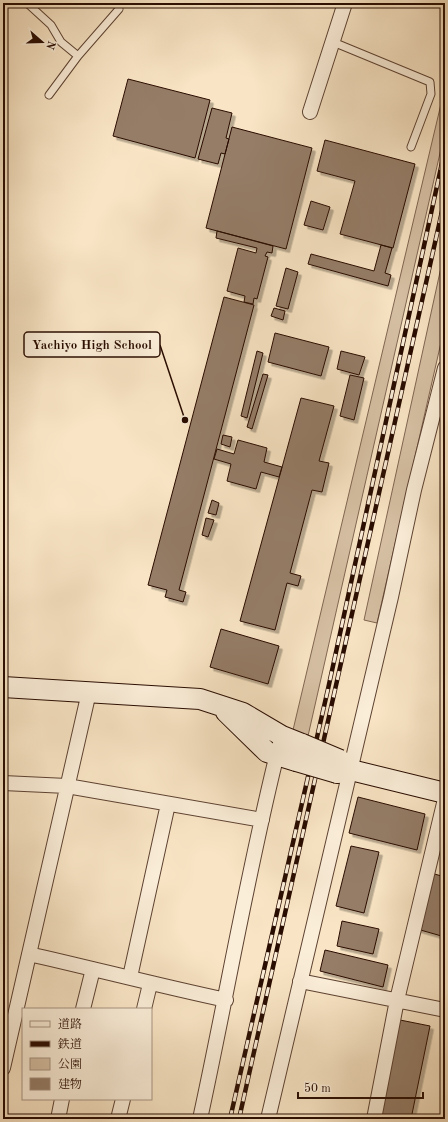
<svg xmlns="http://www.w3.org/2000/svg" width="448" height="1122" viewBox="0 0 448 1122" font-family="'Old Standard TT','Noto Serif JP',serif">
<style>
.green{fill:#d6c0a4;stroke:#806652}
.building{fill:#957d67;stroke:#290c01;filter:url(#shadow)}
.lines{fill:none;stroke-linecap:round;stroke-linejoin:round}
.lane-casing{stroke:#5d4232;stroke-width:9}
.street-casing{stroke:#5d4232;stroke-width:16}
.secondary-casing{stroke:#290c01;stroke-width:22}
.lane{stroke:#fbeed9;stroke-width:7}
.street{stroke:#fbeed9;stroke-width:14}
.secondary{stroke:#fbeed9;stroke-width:20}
.rail-casing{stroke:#290c01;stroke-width:4.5}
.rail{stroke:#fbeed9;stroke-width:3;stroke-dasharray:9;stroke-linecap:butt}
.secondary-bridge-casing{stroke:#290c01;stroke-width:22;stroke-linecap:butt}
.secondary-bridge{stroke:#fbeed9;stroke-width:20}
.leader{fill:none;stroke:#290c01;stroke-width:1.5}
.callout-dot{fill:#290c01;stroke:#fbeed9;stroke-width:1.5}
.callout{fill:#fbeed9;stroke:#290c01;stroke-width:1.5}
.callout-label{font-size:13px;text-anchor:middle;font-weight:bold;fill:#290c01}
</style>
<defs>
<filter id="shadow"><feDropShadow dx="3.5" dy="3.5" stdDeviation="0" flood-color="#0004"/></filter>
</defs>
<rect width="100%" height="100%" fill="#f9e5c5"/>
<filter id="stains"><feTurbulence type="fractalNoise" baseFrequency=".005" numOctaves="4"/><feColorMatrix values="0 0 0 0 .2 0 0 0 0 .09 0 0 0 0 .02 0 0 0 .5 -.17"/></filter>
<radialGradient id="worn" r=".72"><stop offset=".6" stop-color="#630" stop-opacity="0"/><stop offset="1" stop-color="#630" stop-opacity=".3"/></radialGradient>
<!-- green -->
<path class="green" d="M445 87V131L308 736 293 730Z
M445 249V325L377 623 364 620Z"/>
<!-- building -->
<path class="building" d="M128 79 210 100 195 158 113 136Z
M212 108 232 113 226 138 229 139 225 154 221 153 218 164 198 159Z
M232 127 312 148 286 249 206 228Z
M325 140 415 164 393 248 340 234 355 181 317 171Z
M311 201 330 207 323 230 304 225Z
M217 231 273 246 272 253 267 252 265 256 268 257 257 299 254 298 253 304 244 302 245 296 227 291 238 248 256 253 257 248 216 238Z
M381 245 392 248 385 273 391 275 388 286 308 264 311 254 374 271Z
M286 268 298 272 288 309 276 306Z
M224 297 254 305 179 590 186 592 183 602 165 597 167 590 148 585Z
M274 308 285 311 283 320 271 316Z
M275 333 329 347 321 376 268 362Z
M257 351 263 353 247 418 241 416Z
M341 351 365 357 359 375 337 369Z
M263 374 268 375 252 429 247 427Z
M350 375 364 378 354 420 340 416Z
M301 398 334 406 319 461 329 463 322 492 312 490 290 573 301 576 298 586 287 583 275 630 240 621Z
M223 435 232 437 230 447 221 444Z
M238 440 267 448 264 462 282 467 279 477 261 472 256 489 227 481 231 464 214 459 217 449 234 454Z
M212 500 219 503 216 515 208 513Z
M206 518 214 520 208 537 202 535Z
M221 629 279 646 268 684 210 667Z
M358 797 425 814 417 850 349 833Z
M351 846 379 852 364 913 336 906Z
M431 873 445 877V937L417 929Z
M342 921 379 929 373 954 337 946Z
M325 950 388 965 383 987 320 971Z
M400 1020 430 1026 411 1119H381Z"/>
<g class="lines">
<defs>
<path id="lane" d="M27 3 51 25 61 42 78 56
M333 42 430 82 431 94 411 147
M49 95 78 56 119 9"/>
<path id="street" d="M310 112 345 3
M3 783 67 786 262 820
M29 954C95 969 160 986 226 1000
M130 977 168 804
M300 981 445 1010
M83 1009 93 969
M144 1009 150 984
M3 1068 89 692
M58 1119 62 1099
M118 1119 123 1099
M200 1119C227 995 248 869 279 746
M268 1119 391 597 414 490 445 368
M374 1119 397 1000 445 799"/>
<path id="secondary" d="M3 687 200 699 243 713 282 736 302 744
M226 712 267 752 296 761
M337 773 351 770 445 793"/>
</defs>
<!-- lane casing -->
<use href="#lane" class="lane-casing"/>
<!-- street casing -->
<use href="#street" class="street-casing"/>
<!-- secondary casing -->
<use href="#secondary" class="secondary-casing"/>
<!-- lane -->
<use href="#lane" class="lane"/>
<!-- street -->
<use href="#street" class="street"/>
<!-- secondary -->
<use href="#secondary" class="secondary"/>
<defs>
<path id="rail" d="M230 1119 328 689 445 149
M239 1119 445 198"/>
</defs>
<!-- rail casing -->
<use href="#rail" class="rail-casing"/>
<!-- rail -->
<use href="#rail" class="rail"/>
<defs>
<path id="secondary-bridge" d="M302 744 340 760
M296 761 337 773"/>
</defs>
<!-- secondary-bridge casing -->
<use href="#secondary-bridge" class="secondary-bridge-casing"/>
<!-- secondary-bridge -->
<use href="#secondary-bridge" class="secondary-bridge"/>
</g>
<!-- callouts -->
<path class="leader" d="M185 420L160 345"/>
<circle class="callout-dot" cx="185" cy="420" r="4"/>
<rect class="callout" x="24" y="332" width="136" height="25" rx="4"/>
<g class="callout-label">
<text x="92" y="349">Yachiyo High School</text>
</g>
<!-- margin -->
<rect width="448" height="1122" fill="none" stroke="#f9e5c5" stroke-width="16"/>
<rect x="4" y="4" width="440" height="1114" fill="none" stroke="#290c01" stroke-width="2"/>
<rect x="8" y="8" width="432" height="1106" fill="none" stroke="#290c01"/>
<!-- legend -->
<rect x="22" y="1008" width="130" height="92" fill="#fbeed9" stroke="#a79483"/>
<rect x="30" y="1021" width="20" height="6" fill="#fbeed9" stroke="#a79483"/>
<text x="58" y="1028" font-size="12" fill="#290c01">道路</text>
<rect x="30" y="1041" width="20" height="6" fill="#290c01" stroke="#a79483"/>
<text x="58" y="1048" font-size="12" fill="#290c01">鉄道</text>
<rect x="30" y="1058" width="20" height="12" fill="#d6c0a4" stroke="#a79483"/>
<text x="58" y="1068" font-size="12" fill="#290c01">公園</text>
<rect x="30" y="1078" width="20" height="12" fill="#957d67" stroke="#a79483"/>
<text x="58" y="1088" font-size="12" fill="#290c01">建物</text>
<!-- north arrow -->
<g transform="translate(42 42) rotate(110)" stroke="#fbeed9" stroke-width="3" paint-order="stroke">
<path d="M0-3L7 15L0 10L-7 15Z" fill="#290c01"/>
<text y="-6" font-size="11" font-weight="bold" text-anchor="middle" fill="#290c01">N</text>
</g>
<!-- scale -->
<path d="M298 1092v6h125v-6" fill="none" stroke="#290c01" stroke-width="2"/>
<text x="304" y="1092" font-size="12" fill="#290c01" stroke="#fbeed9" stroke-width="3" paint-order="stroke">50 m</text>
<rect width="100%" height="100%" filter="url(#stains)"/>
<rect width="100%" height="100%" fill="url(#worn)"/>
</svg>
